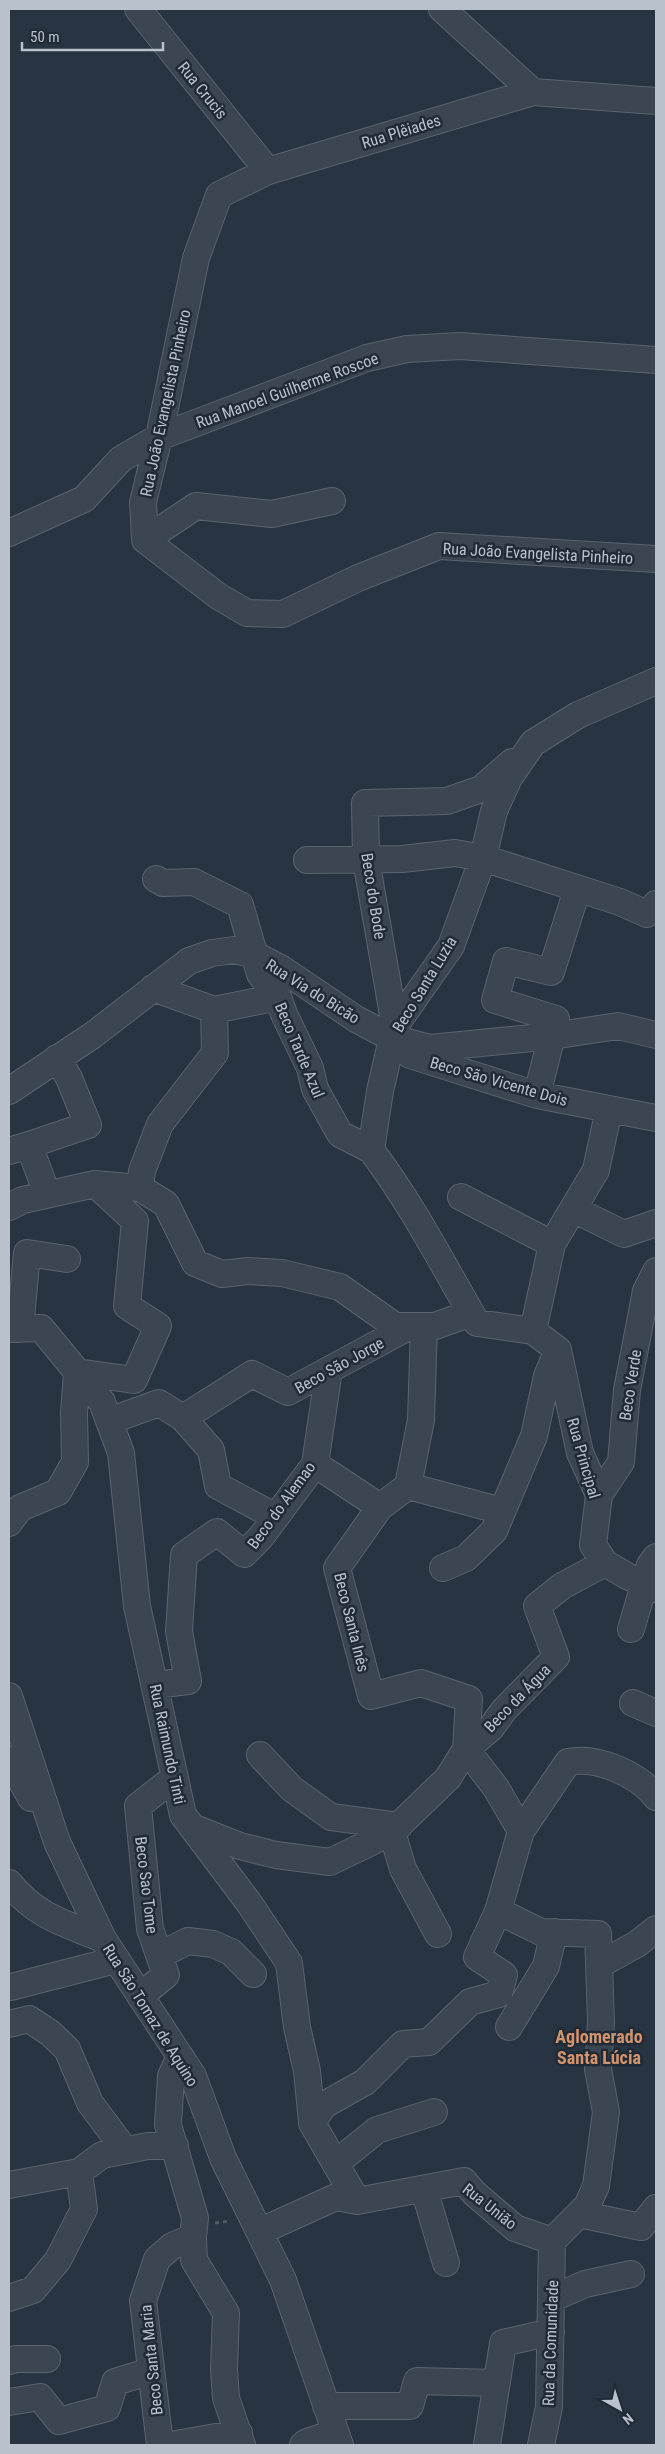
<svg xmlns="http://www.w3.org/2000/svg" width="665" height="2454" viewBox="0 0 665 2454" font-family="'Roboto Condensed',sans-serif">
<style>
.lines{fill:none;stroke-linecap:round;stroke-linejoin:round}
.minor-casing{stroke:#5a646f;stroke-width:28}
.path{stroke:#485e60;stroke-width:3;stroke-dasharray:4 4;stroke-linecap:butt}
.minor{stroke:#3c4652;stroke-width:26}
.labels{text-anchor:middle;stroke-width:5;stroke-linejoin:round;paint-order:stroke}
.street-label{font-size:16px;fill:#b9c1cc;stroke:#202b37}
.neighbourhood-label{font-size:18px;font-weight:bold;fill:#d3936c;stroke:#202b37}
</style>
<rect width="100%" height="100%" fill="#283442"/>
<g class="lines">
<defs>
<path id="minor" d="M138 9 268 171
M442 9 533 92
M656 101 533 92 268 171 219 195 196 258 159 437 143 502 145 540 218 596 247 613 283 614 358 578 439 546 656 559
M9 533 84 499 121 459 159 437 367 358 407 349 460 346 656 360
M145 540 196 506 272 514 332 501
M656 681 578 715 533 743 509 778 494 811 483 858 451 946 395 1026 380 1091 371 1150C412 1204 443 1265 477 1323L533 1331 558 1350 580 1453 599 1495 593 1545 605 1563 627 1576 656 1589
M307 860 402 859 455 853 483 858 620 902 647 914 656 904
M156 879 163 883 194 882 240 905 260 974 278 997 284 1014 310 1068 315 1089 340 1134 371 1150
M153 988 214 1010 278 997
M395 1026 366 860 365 803 447 801 481 789 512 762
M410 1055 537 1095 609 1109
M9 1091 93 1035 189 961 212 953 234 950 255 955 282 969 356 1019 392 1038 430 1048 552 1036 618 1026 656 1035
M537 1095 556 1019 495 1000 506 961 551 972 577 890
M29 1145 88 1125 69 1078 57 1058
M9 1151 29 1145 47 1194
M140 1188 142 1171 160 1124 215 1053 214 1010
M461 1197 552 1244
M9 1207 23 1200 95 1184 140 1188 166 1204 195 1263 222 1274 248 1271 282 1273 340 1287 395 1326H435L471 1313
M573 1209 624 1234 656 1223
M424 1326 421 1420 408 1486 380 1507 337 1568 371 1696 421 1683 469 1699 466 1749 496 1788 521 1831
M9 1329 41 1328 102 1402 121 1453 137 1606 183 1815 249 1903 289 1963 297 2027 307 2071 312 2123 357 2201
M20 1329 27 1253 67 1259
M533 1331 552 1244 596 1170 609 1109 656 1118
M77 1372 134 1380 158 1326 127 1306 135 1221 95 1184
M183 1418 211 1450 218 1486 276 1517
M109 1421 159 1403 183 1418 252 1374 288 1392 410 1326
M315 1464 380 1507
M408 1486 502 1511
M599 1495 621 1462 627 1390 646 1291 656 1271
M9 1523 20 1508 58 1492 75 1462 74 1413 77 1372
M443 1568 466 1558 494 1531 534 1436 547 1376 558 1350
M631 1629 650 1565 656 1557
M155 1685 188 1681 179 1631 184 1555 217 1532 244 1554 261 1537 315 1464 329 1370
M9 1696 57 1842 103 1939 193 2076 223 2158 283 2280 340 2445
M633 1703 656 1713
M260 1755 292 1789 331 1817 399 1826
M9 1760 31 1798
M192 1827 240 1846 276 1855 330 1862 392 1832 448 1778 466 1749 491 1728 504 1710 556 1657 537 1606 562 1586 605 1563
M392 1832 403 1869 438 1934
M9 1883C37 1917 64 1923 103 1939
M160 1955 188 1941 213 1944 231 1952 253 1974
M599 1965 637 1944 656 1929
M11 1987 116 1960
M140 1996 166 1975 150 1929 138 1806 175 1777
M9 2024 29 2019 50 2033 67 2049 90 2103 125 2150
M509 2027 546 1966 554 1932
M180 2056 171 2076 168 2125 195 2218 193 2237 194 2260 226 2313 224 2369 226 2398 242 2445
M312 2123 324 2105 365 2082 403 2044 429 2042 470 2002 499 1994 504 1975 477 1957 498 1911
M336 2163 377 2130 434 2112
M9 2185 79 2172 102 2155 148 2146H175
M424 2189 446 2263
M579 2214 641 2227 656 2208
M261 2231 336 2197 357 2201 464 2181 474 2193 515 2228 552 2241
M552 2241 587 2206 596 2186 606 2112 598 2069 601 2022 598 1934 541 1932 498 1911 521 1831 568 1762C597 1756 638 1774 656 1797
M9 2298 33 2290 58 2260 84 2209 79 2172
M551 2299 585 2284 631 2274
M9 2361 16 2359H47
M9 2402 40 2397 59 2421 107 2408 115 2382 151 2371
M326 2406H410L417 2381 497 2383
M160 2445 143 2301 157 2259 172 2246 193 2237
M170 2445 239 2433
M303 2445 307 2442 334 2433
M487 2445 503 2343 551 2332
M541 2445 549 2407 552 2241"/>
</defs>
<!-- minor casing -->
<use href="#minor" class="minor-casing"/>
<!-- path -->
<path class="path" d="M215 2223 231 2221"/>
<!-- minor -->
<use href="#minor" class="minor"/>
</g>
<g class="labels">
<!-- street labels -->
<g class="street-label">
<text transform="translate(203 90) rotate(51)" y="6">Rua Crucis</text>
<text transform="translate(401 131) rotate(-17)" y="6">Rua Plêiades</text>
<text transform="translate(287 390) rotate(-20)" y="6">Rua Manoel Guilherme Roscoe</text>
<text transform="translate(165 403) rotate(-78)" y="6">Rua João Evangelista Pinheiro</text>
<text transform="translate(538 553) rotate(3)" y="6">Rua João Evangelista Pinheiro</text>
<text transform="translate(374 896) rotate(81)" y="6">Beco do Bode</text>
<text transform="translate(424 984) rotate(-59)" y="6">Beco Santa Luzia</text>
<text transform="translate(313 991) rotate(32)" y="6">Rua Via do Bicão</text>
<text transform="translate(300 1050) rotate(67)" y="6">Beco Tarde Azul</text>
<text transform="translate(499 1081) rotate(16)" y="6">Beco São Vicente Dois</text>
<text transform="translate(339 1365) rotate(-29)" y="6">Beco São Jorge</text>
<text transform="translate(630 1385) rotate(-81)" y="6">Beco Verde</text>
<text transform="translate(584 1458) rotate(74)" y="6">Rua Principal</text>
<text transform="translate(281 1505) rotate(-54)" y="6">Beco do Alemao</text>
<text transform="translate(352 1622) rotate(76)" y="6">Beco Santa Inês</text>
<text transform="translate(517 1698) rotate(-46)" y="6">Beco da Água</text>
<text transform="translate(168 1744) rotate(78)" y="6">Rua Raimundo Tinti</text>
<text transform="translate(147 1885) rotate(83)" y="6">Beco Sao Tome</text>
<text transform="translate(151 2015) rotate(58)" y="6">Rua São Tomaz de Aquino</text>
<text transform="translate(490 2206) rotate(38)" y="6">Rua União</text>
<text transform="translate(550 2343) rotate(-88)" y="6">Rua da Comunidade</text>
<text transform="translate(151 2360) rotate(-96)" y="6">Beco Santa Maria</text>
</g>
<!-- neighbourhood labels -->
<g class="neighbourhood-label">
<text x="599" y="2043">Aglomerado<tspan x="599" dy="21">Santa Lúcia</tspan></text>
</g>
</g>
<!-- border -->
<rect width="665" height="2454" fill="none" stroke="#b9c1cc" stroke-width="20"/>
<!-- north arrow -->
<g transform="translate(620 2409) rotate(141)" stroke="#202b37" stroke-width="4" paint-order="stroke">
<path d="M0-4L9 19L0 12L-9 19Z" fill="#b9c1cc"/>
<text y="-8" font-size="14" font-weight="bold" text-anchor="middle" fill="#b9c1cc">N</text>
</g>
<!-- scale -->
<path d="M22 42v8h141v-8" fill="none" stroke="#b9c1cc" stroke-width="2.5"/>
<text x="30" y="42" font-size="15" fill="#b9c1cc" stroke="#202b37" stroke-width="4" paint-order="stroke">50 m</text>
</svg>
